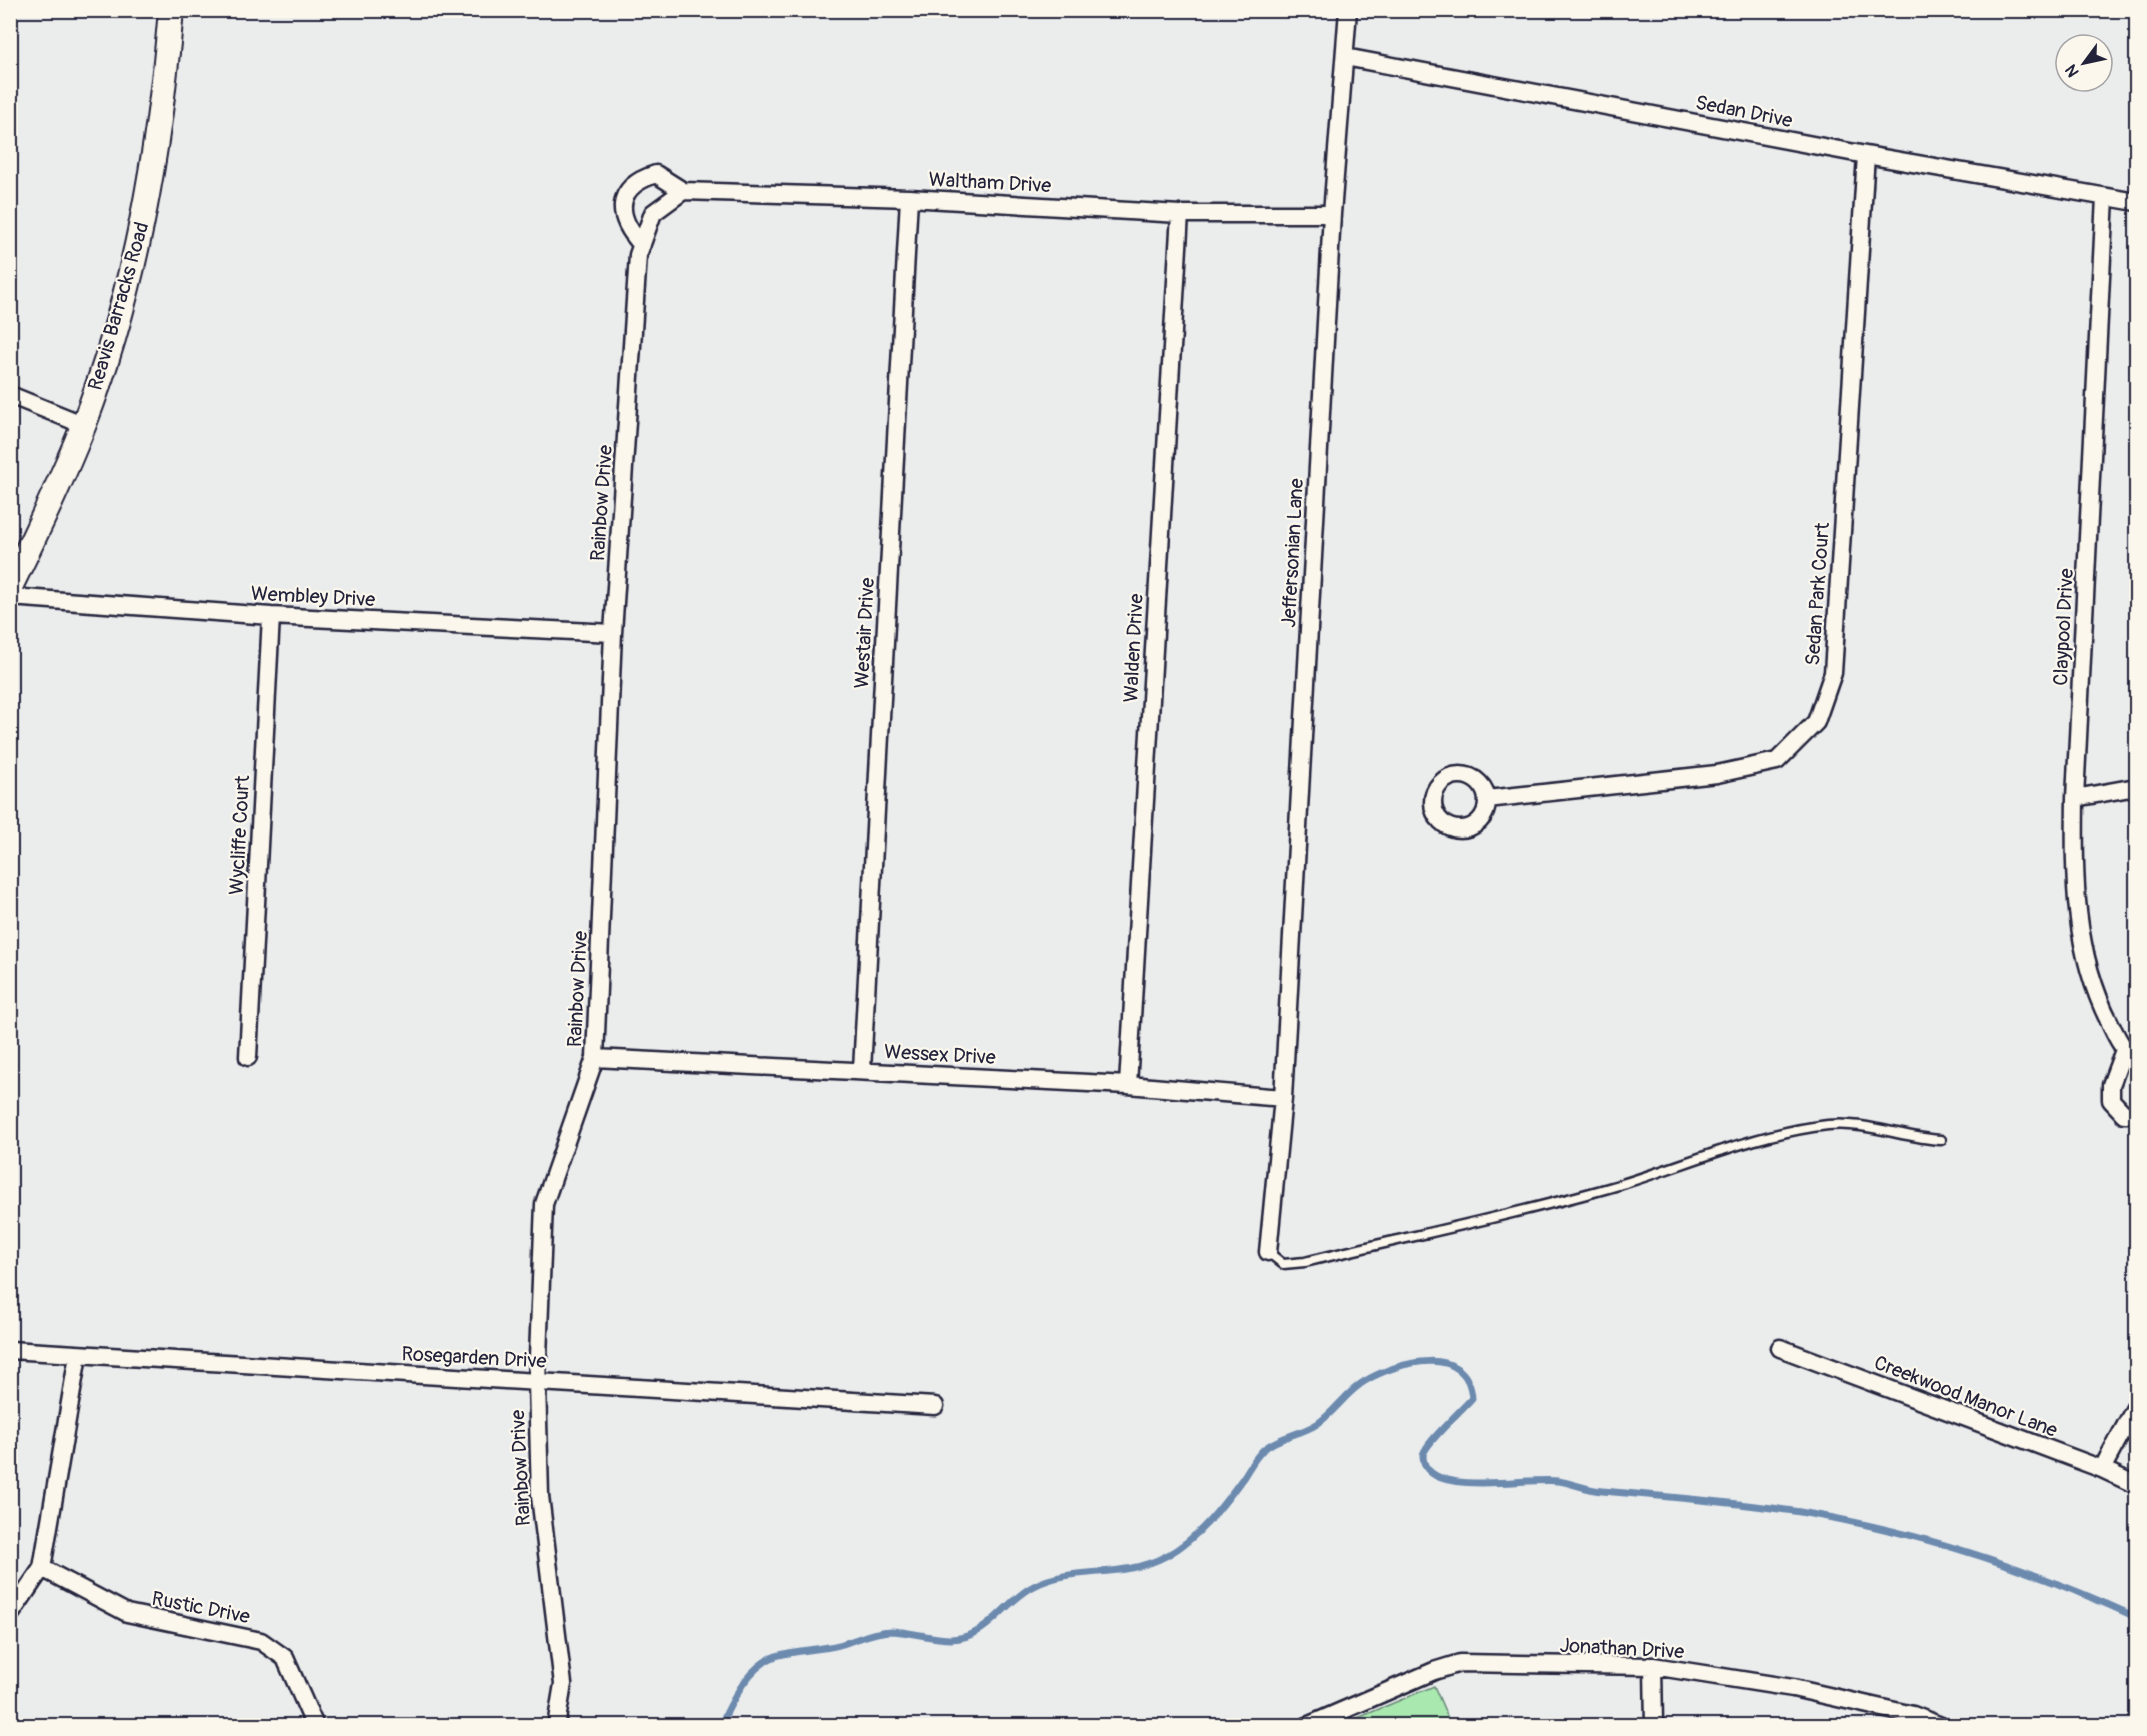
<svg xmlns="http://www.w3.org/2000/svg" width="2147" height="1736" viewBox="0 0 2147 1736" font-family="Pangolin,sans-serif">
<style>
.green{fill:#a9e8af;stroke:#668575;stroke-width:1.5}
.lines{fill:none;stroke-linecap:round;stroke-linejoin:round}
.stream{stroke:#6c8aae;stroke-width:7}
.service-casing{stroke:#22223b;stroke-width:13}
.minor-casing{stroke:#22223b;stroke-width:21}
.secondary-casing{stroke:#22223b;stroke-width:28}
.service{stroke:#fbf7ec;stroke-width:8}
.minor{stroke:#fbf7ec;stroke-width:16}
.secondary{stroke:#fbf7ec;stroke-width:24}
.labels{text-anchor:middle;stroke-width:4.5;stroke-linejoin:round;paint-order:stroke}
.street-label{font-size:20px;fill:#22223b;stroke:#fbf7ec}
</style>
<rect width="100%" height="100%" fill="#ebeded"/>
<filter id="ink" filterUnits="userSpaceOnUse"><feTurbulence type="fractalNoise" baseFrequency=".0167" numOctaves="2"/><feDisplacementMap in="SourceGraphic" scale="12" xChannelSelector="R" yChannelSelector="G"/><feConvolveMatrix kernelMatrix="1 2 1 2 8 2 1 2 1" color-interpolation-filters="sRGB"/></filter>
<g filter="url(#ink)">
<!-- green -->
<path class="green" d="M1434 1686 1451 1725H1341Z"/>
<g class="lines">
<!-- stream -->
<path class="stream" d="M720 1726C733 1700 747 1667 776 1656 796 1650 819 1650 839 1645 857 1640 874 1631 892 1631 912 1632 932 1639 951 1639 989 1638 1004 1601 1034 1586 1074 1565 1121 1580 1166 1556 1198 1539 1222 1507 1243 1478 1249 1469 1255 1457 1264 1449 1280 1436 1300 1435 1317 1424 1335 1412 1346 1392 1365 1381 1397 1362 1468 1342 1472 1398 1462 1410 1423 1445 1423 1456 1423 1500 1531 1476 1558 1481 1573 1483 1587 1490 1602 1491 1668 1497 1735 1502 1800 1512 1916 1531 2029 1568 2136 1617"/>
<defs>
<path id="service" d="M1268 1252 1283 1264 1305 1262C1410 1236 1516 1215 1619 1185 1688 1164 1756 1133 1828 1125 1865 1121 1904 1138 1941 1140"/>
<path id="minor" d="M1345 57 1866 155 2136 202
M2105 197 2075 798C2074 877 2073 951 2110 1023 2117 1038 2122 1049 2136 1059
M642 245C615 216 614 187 656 174L683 191
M10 395 84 425
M10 597 271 616 613 633
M1433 802a27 27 0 1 1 54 0a27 27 0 1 1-54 0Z
M2075 798 2136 787
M1487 799 1717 774 1777 761 1816 722 1833 673 1866 155
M2124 1050 2111 1085V1100L2124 1114H2136
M248 1057 271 616
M595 1058 1128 1085 1283 1098
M862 1070 909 198
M1128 1085 1180 214
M1268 1252 1283 1098 1332 214 1348 10
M1780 1348 2102 1469 2136 1485
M10 1350 935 1406
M2102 1469 2136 1406
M42 1568 127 1613 261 1641 285 1658 315 1726
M10 1615 42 1568 78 1355
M1653 1666 1654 1726
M556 1726 563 1684 540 1496 537 1382 544 1204 595 1058 613 633 638 255 653 213 683 191 909 198 1180 214H1332
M1307 1726 1434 1671 1460 1663 1653 1666 1793 1688 1913 1715 1941 1726"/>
<path id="secondary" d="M10 587C36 533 62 480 84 424 135 292 159 152 171 10"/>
</defs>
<!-- service casing -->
<use href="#service" class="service-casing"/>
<!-- minor casing -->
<use href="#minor" class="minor-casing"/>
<!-- secondary casing -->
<use href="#secondary" class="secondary-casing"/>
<!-- service -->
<use href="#service" class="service"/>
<!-- minor -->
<use href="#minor" class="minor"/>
<!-- secondary -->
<use href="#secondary" class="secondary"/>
</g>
</g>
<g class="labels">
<!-- street labels -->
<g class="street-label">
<text transform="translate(1744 111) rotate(11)" y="7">Sedan Drive</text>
<text transform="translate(990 182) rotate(3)" y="7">Waltham Drive</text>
<text transform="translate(118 306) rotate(-74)" y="7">Reavis Barracks Road</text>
<text transform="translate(601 503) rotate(-86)" y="7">Rainbow Drive</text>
<text transform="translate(1292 553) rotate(-87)" y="7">Jeffersonian Lane</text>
<text transform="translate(1817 594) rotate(-86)" y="7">Sedan Park Court</text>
<text transform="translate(313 596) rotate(3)" y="7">Wembley Drive</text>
<text transform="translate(2063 627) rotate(-87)" y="7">Claypool Drive</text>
<text transform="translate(864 633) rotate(-87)" y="7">Westair Drive</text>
<text transform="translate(1133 648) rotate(-87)" y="7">Walden Drive</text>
<text transform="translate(239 835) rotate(-87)" y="7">Wycliffe Court</text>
<text transform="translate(577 989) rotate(-87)" y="7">Rainbow Drive</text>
<text transform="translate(940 1054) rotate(3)" y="7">Wessex Drive</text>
<text transform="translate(474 1357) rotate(3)" y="7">Rosegarden Drive</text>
<text transform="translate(1966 1396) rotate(21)" y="7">Creekwood Manor Lane</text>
<text transform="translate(520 1468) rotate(-93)" y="7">Rainbow Drive</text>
<text transform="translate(201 1607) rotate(11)" y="7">Rustic Drive</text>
<text transform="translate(1622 1648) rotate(3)" y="7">Jonathan Drive</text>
</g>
</g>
<!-- margin -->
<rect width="2147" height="1736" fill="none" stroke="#fbf7ec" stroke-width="36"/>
<rect x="18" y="18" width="2111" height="1700" fill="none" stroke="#22223b" stroke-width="2" filter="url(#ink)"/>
<!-- north arrow -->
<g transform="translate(2084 63) rotate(237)"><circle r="28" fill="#fbf7ec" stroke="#a4a2a5" stroke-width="1.5"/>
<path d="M0-4.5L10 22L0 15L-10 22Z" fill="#22223b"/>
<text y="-9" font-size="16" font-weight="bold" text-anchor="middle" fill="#22223b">N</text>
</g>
</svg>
